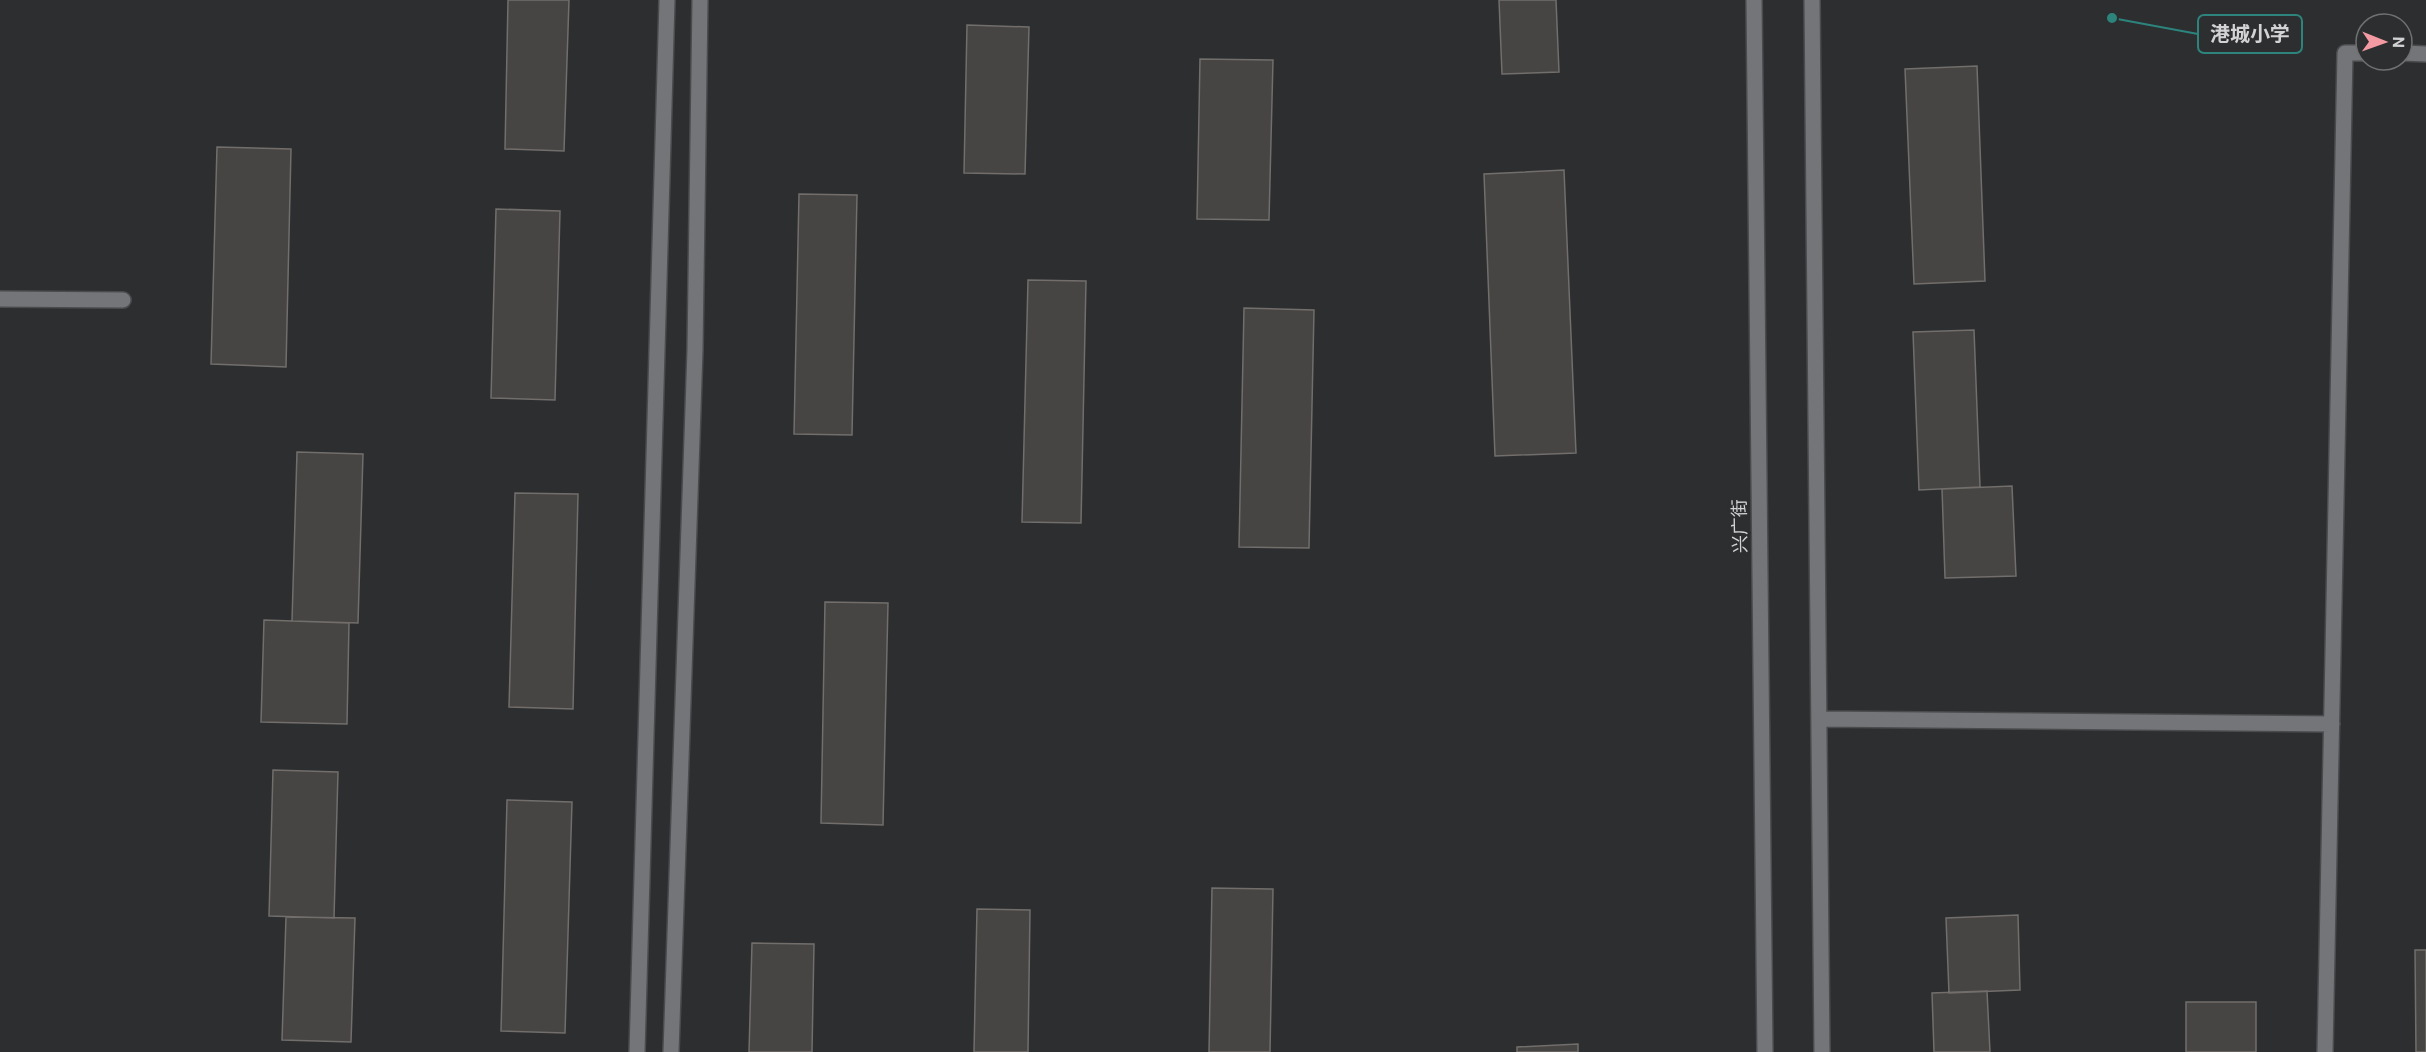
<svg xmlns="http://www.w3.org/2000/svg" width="2426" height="1052" viewBox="0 0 2426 1052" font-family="Roboto,'Noto Sans SC',sans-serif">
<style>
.building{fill:#474543;stroke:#716e6c;stroke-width:1.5}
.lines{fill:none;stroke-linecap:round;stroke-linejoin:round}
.minor-casing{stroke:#4a4b4d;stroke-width:18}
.minor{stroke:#747578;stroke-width:15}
.labels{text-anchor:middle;stroke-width:6;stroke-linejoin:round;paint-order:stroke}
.street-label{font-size:18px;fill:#d3d3d5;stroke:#2d2e30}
.leader{fill:none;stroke:#2c847d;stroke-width:2}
.callout-dot{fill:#2c847d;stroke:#2d2e30;stroke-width:2}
.callout{fill:#2d2e30;stroke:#2c847d;stroke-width:2}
.callout-label{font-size:20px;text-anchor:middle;font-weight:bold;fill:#d3d3d5}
</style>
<rect width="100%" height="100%" fill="#2d2e30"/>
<!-- building -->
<path class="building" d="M508 0H569L564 151 505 149Z
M1499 0H1556L1559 72 1502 74Z
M967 25 1029 27 1025 174 964 173Z
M1200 59 1273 60 1269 220 1197 219Z
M1977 66 1985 281 1914 284 1905 69Z
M217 147 291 149 286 367 211 364Z
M1564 170 1576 453 1495 456 1484 174Z
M799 194 857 195 852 435 794 434Z
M496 209 560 211 555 400 491 398Z
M1028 280 1086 281 1081 523 1022 522Z
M1244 308 1314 310 1309 548 1239 547Z
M1974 330 1980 487 1919 490 1913 332Z
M297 452 363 454 358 623 292 621Z
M2012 486 2016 576 1945 578 1942 489Z
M515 493 578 494 573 709 509 707Z
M825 602 888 603 883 825 821 823Z
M264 620 349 623 347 724 261 722Z
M273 770 338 772 334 918 269 916Z
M507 800 572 802 565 1033 501 1031Z
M1212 888 1273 889 1270 1052H1209Z
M977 909 1030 910 1028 1052H974Z
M2018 915 2020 990 1949 993 1946 918Z
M286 917 355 918 351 1042 282 1040Z
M752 943 814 944 812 1052H749Z
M2415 950H2426V1052H2416Z
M1987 991 1990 1052H1934L1932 993Z
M2186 1002H2256V1052H2186Z
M1578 1044V1052H1517V1047Z"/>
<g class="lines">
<defs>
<path id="minor" d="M1754 0 1765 1052
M1812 0 1822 1052
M2402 53 2426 54
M0 299 123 300
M1819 719 2332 724
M637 1052 667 0
M671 1052 695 350 700 0
M2325 1052 2345 53H2366"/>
</defs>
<!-- minor casing -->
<use href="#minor" class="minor-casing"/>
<!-- minor -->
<use href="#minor" class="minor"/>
</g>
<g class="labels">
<!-- street labels -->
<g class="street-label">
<text transform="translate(1740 526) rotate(-91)" y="6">兴广街</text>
</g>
</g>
<!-- callouts -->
<path class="leader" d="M2112 18L2198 34"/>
<circle class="callout-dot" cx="2112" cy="18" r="6"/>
<rect class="callout" x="2198" y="15" width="104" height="38" rx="6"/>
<g class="callout-label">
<text x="2250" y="41">港城小学</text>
</g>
<!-- north arrow -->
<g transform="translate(2384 42) rotate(91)"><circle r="28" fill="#2d2e30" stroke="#6f7072" stroke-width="1.5"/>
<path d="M0-4.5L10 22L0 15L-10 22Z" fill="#f49aa2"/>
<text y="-9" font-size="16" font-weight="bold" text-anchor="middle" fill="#d3d3d5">N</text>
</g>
</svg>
